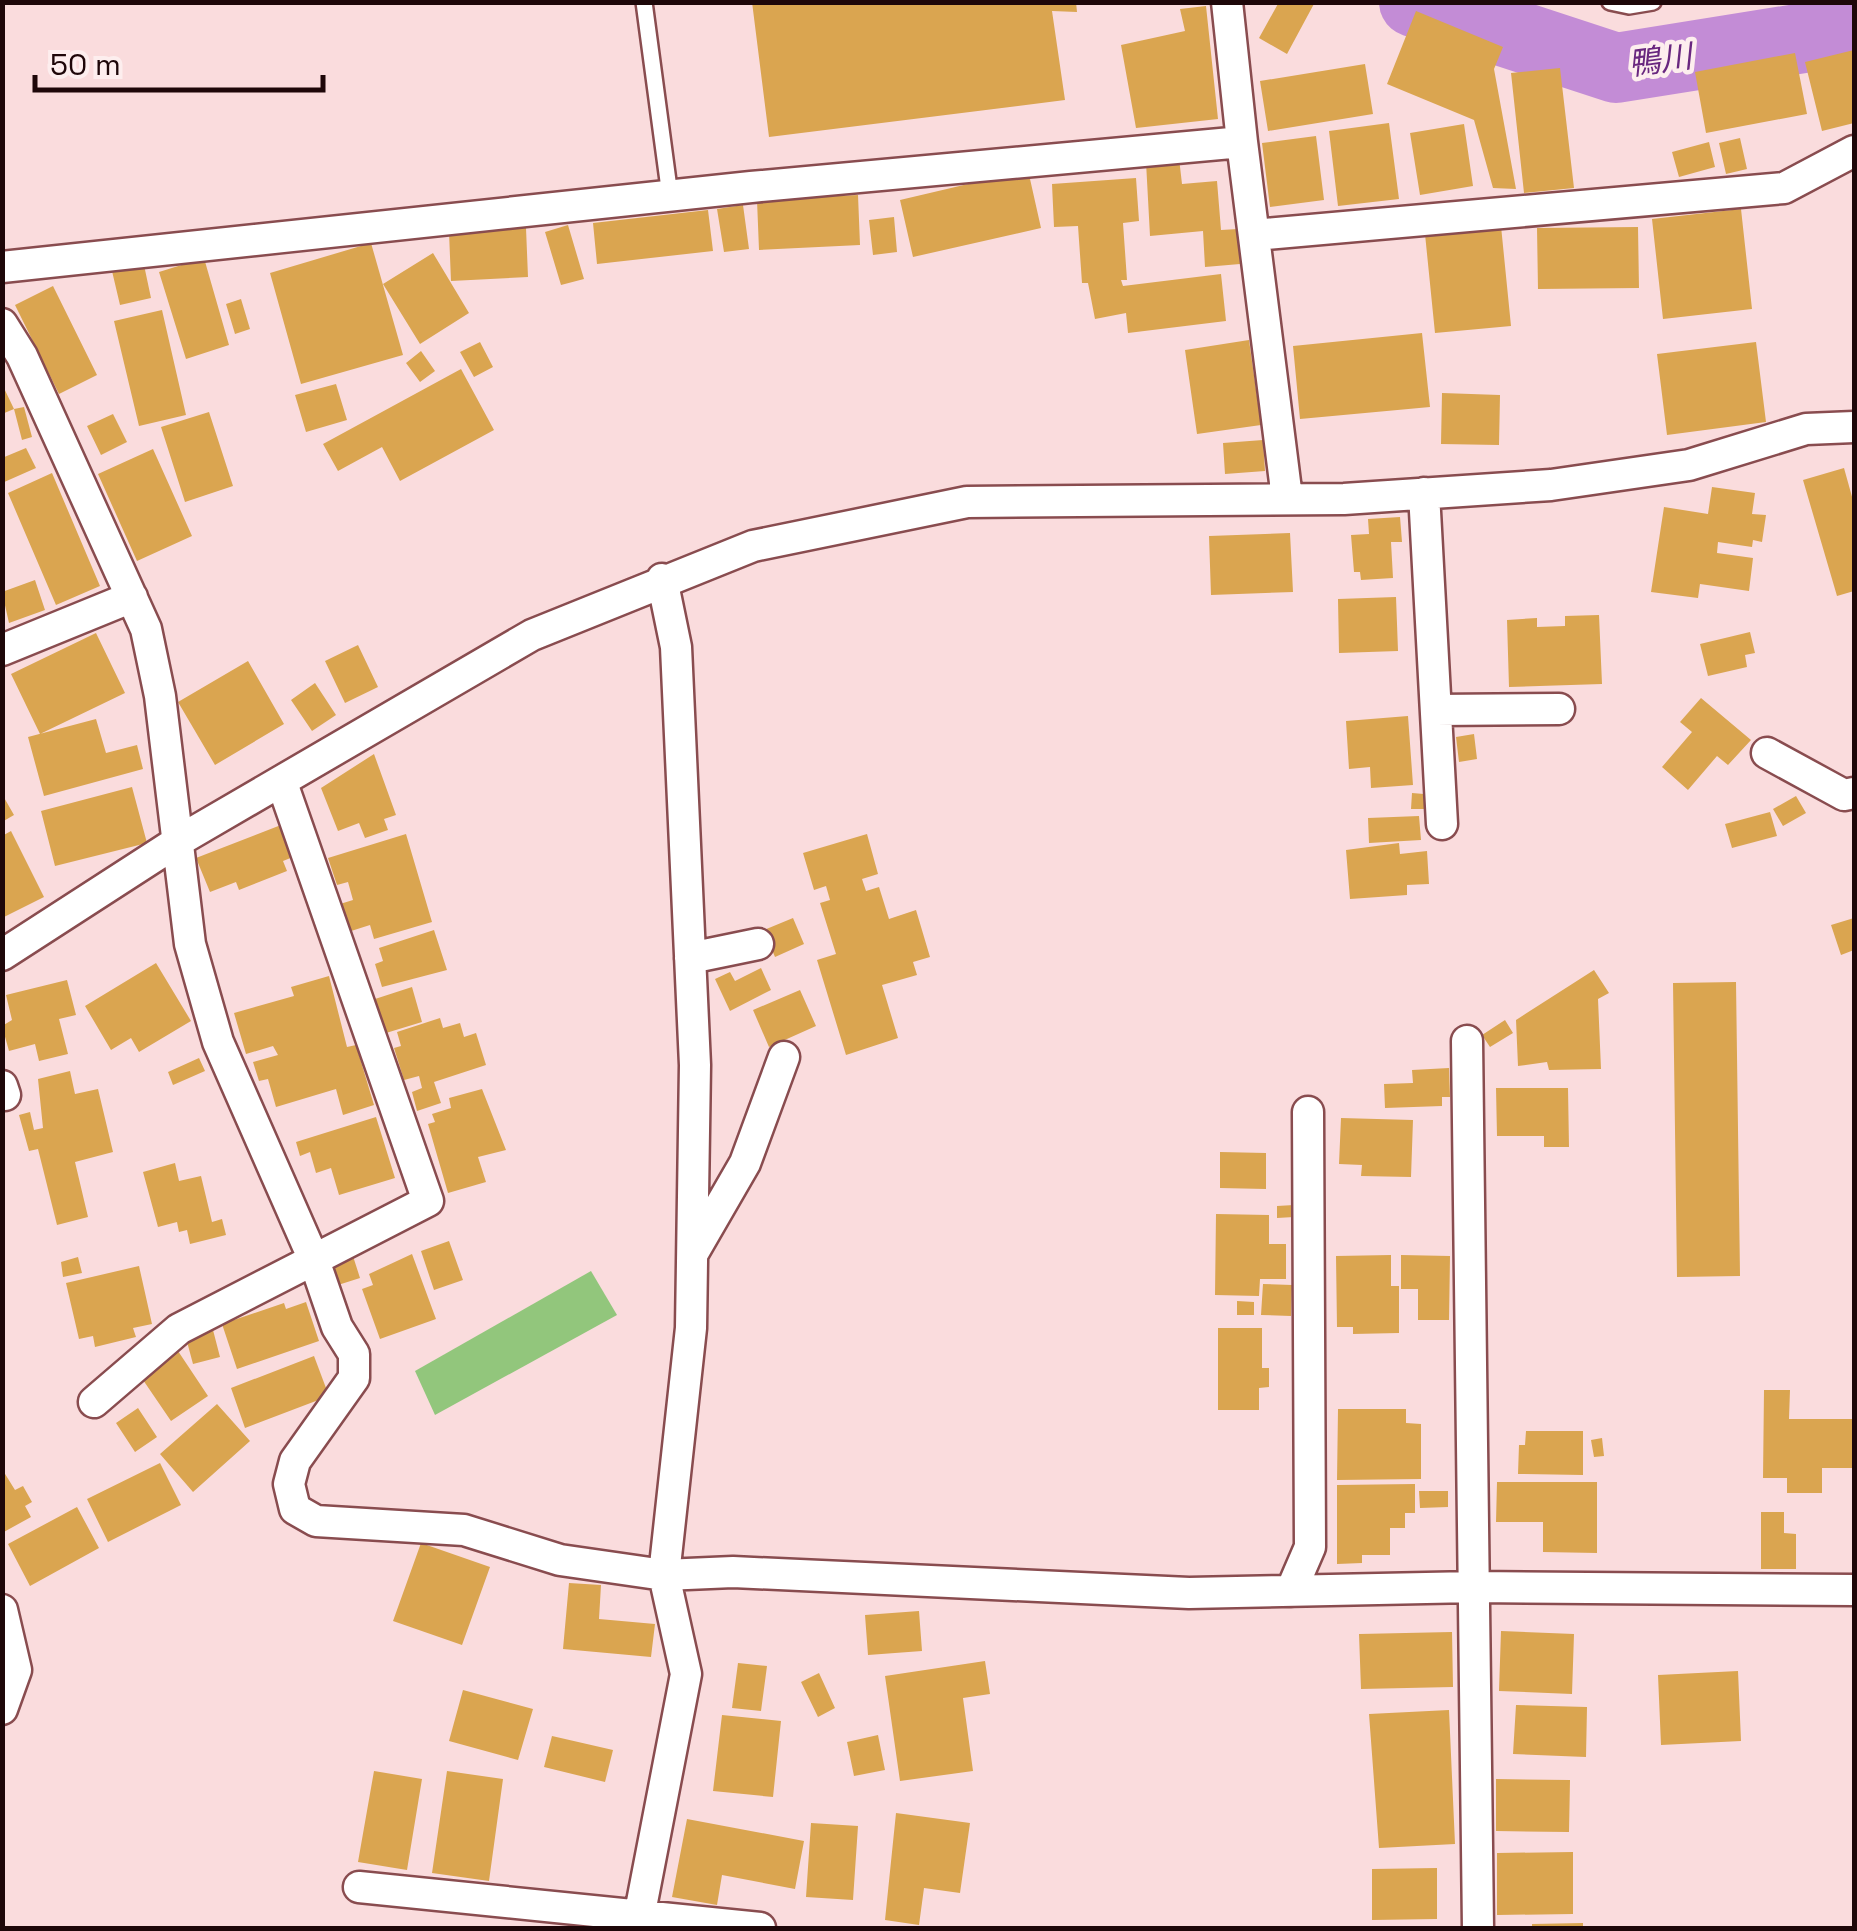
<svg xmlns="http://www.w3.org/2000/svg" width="1857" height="1931" viewBox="0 0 1857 1931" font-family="'Space Grotesk','Noto Sans JP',sans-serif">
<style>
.green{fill:#92c67c}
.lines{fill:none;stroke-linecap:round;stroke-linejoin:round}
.river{stroke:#c38cd6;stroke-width:70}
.building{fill:#daa550}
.lane-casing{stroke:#894c4f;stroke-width:20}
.street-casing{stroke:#894c4f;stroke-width:35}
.lane{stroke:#fff;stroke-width:15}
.street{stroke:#fff;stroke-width:30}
.labels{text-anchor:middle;stroke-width:9;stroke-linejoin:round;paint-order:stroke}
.water-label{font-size:32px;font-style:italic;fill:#69277f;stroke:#fdeeee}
</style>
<rect width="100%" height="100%" fill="#fadcdd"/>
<!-- green -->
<path class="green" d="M591 1271 617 1315 435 1415 415 1371Z"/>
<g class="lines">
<!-- river -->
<path class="river" d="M1414 2 1616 68 1854 30"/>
</g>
<!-- building -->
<path class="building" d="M752 2H1076L1077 12 1052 11 1065 100 769 137Z
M1279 2H1315L1287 54 1259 38Z
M1206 6 1218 119 1136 128 1121 45 1185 31 1180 9Z
M1416 11 1503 47 1494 69 1516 189 1493 188 1474 120 1387 84Z
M1854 50V123L1822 131 1805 62Z
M1795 53 1807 114 1706 133 1695 72Z
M1365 64 1373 114 1268 131 1260 81Z
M1560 68 1574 188 1524 193 1511 73Z
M1389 123 1399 199 1338 206 1329 131Z
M1464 124 1473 186 1420 195 1410 133Z
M1316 136 1324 200 1270 207 1262 143Z
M1740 138 1747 169 1726 174 1719 143Z
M1709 142 1715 167 1679 177 1672 152Z
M1179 158 1182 184 1217 181 1221 230 1238 229 1240 264 1205 267 1203 231 1150 236 1146 162Z
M1028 170 1041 228 913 257 900 200Z
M1136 178 1139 221 1123 223 1127 280H1121L1123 286 1221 274 1226 321 1128 333 1126 313 1095 319 1088 283H1082L1078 226 1054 227 1052 184Z
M858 195 860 245 759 250 757 200Z
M743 205 749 249 724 252 717 209Z
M1741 209 1752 309 1663 319 1652 219Z
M708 210 713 251 597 264 593 223Z
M894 217 897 252 873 255 869 220Z
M568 225 584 279 561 285 545 232Z
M1501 226 1511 326 1435 333 1425 234Z
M1638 227 1639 288 1538 289 1537 228Z
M526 228 528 277 451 281 449 232Z
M371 243 403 355 301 384 270 273Z
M433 253 469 313 420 344 383 284Z
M204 258 229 345 186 359 159 272Z
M144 265 151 298 120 305 112 271Z
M53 286 97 375 59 394 15 305Z
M241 299 250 329 235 334 226 304Z
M162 310 186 415 139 426 114 321Z
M1422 333 1430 407 1300 419 1293 346Z
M1249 340 1261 425 1197 434 1185 350Z
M480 342 493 367 474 377 460 352Z
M1756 342 1766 422 1667 435 1657 354Z
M421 351 435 371 420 382 406 363Z
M461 369 494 430 400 481 382 447 338 471 323 444Z
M2 384 14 409 2 414Z
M336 384 347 420 306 432 295 395Z
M1442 393 1500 395 1499 445 1441 444Z
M24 407 32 437 22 440 14 409Z
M209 412 233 486 185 502 161 427Z
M113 414 127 442 101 455 87 426Z
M1263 440 1265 471 1225 474 1223 443Z
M26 448 36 468 2 483V458Z
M153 449 192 536 137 561 98 474Z
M1844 468 1854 504V591L1837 596 1803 480Z
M52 473 100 586 56 605 8 493Z
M1712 487 1755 493 1752 514 1766 515 1762 542 1753 540 1752 547 1718 542 1717 553 1753 558 1749 591 1700 584 1698 598 1651 592 1664 507 1708 514Z
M1400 517 1402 542H1391L1393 578 1361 580 1360 572H1354L1351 535 1369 534 1368 519Z
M1290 533 1293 592 1211 595 1209 536Z
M35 580 45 610 9 623 2 592Z
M1396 597 1398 651 1339 653 1338 599Z
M1599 615 1602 684 1509 687 1507 620 1537 618V627L1565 626V616Z
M1750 632 1755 653 1745 655 1747 667 1708 676 1700 644Z
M96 633 125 693 40 734 11 674Z
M358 645 378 687 345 703 325 661Z
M248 661 284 724 215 765 178 702Z
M315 683 336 715 312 731 291 700Z
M1701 698 1751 740 1728 765 1717 756 1688 790 1662 767 1692 732 1680 722Z
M1408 716 1413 785 1371 788 1370 767 1349 769 1346 721Z
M96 719 106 753 137 745 143 769 44 796 28 737Z
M1474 734 1477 759 1459 762 1456 737Z
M374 754 396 815 384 819 388 830 365 838 359 823 338 831 321 788Z
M132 787 147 843 55 866 41 811Z
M1412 793 1424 794V809H1411Z
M2 794 14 815 2 822Z
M1796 796 1806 813 1783 826 1773 809Z
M1770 812 1777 836 1732 848 1725 824Z
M1419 816 1421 840 1369 843 1368 818Z
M281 825 293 857 283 861 287 871 239 890 236 882 210 892 196 858Z
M11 831 44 897 2 918V836Z
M406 834 432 922 374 939 370 925 348 932 340 904 353 900 348 882 337 885 328 858Z
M867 834 878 874 862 879 866 891 879 887 889 919 916 910 930 957 913 962 917 975 882 985 898 1038 846 1055 817 960 836 954 820 903 830 900 826 886 814 890 803 853Z
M1399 843 1400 854 1427 851 1429 884 1407 885V895L1350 899 1346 850Z
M793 918 804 944 775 957 764 930Z
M1854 918V950L1841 955 1831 925Z
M434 930 447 970 382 987 375 964 383 961 379 948Z
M156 963 191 1021 139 1052 131 1038 111 1050 85 1006Z
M761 968 771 990 730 1011 715 979 730 972 735 981Z
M1594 970 1609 993 1598 999 1601 1069 1549 1070 1547 1062 1518 1066 1516 1020Z
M329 976 347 1047 356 1045 374 1105 343 1115 336 1089 276 1107 268 1079 259 1081 253 1062 278 1055 273 1046 246 1054 234 1013 294 996 291 987Z
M67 980 76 1015 59 1019 68 1054 39 1061 35 1044 9 1051 2 1026 12 1020 6 995Z
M1736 982 1740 1276 1677 1277 1673 983Z
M412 987 422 1022 386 1033 375 999Z
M800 990 816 1026 769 1047 753 1010Z
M440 1018 443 1028 460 1023 464 1037 476 1033 486 1065 434 1082 441 1103 417 1111 412 1092 422 1088 419 1076 404 1080 394 1048 401 1046 397 1032Z
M1505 1020 1513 1033 1490 1047 1482 1035Z
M199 1058 205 1071 173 1085 168 1072Z
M1449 1068 1450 1097H1442V1106L1385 1108 1384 1084 1413 1083 1412 1070Z
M70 1071 75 1094 98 1089 113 1152 75 1162 88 1217 57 1225 38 1149 29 1151 19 1115 30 1112 34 1130 43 1128 38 1079Z
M1496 1088H1568L1569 1147H1544V1136H1497Z
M482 1089 506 1150 478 1157 486 1182 448 1193 428 1124 435 1122 432 1114 451 1108 449 1098Z
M376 1117 395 1178 339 1195 331 1168 316 1173 310 1152 300 1156 296 1142Z
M1341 1118 1413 1120 1411 1177 1361 1176 1362 1165 1339 1164Z
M1220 1152 1266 1153V1189L1220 1188Z
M175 1163 179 1181 201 1176 212 1222 222 1219 226 1235 190 1244 187 1230 179 1232 177 1222 158 1227 143 1172Z
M1294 1205V1217L1277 1218V1206Z
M1216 1214 1269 1215V1244H1286V1279H1260L1259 1296 1215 1295Z
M449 1241 463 1280 434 1290 421 1251Z
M352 1253 360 1278 338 1285 330 1260Z
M412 1254 436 1319 380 1339 362 1289 373 1285 369 1274Z
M1391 1255V1286H1399V1333L1353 1334V1327H1337L1336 1256Z
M1401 1255 1450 1256 1449 1320H1418V1289H1401Z
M78 1257 82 1273 63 1277 61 1262Z
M139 1266 152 1324 133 1328 136 1337 95 1347 93 1336 79 1339 66 1283Z
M1263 1284 1292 1285 1291 1316 1261 1315Z
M1237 1301 1254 1302V1315H1237Z
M306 1302 319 1341 237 1369 222 1324 284 1303 286 1309Z
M1218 1328H1262V1368H1269V1387L1259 1388V1410H1218Z
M213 1330 220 1357 193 1364 186 1338Z
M178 1351 208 1396 171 1421 141 1377Z
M314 1356 329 1396 245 1428 231 1388Z
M1764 1390H1790L1789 1419H1854V1468H1822V1493H1787V1478H1763Z
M217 1404 250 1441 193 1492 160 1454Z
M138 1408 157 1437 135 1452 116 1423Z
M1338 1409H1406V1423L1421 1424V1479L1337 1480Z
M1526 1431H1583V1475L1518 1474 1519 1445H1525Z
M1602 1438 1604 1456 1594 1457 1591 1440Z
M160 1463 181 1505 108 1542 87 1499Z
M2 1469 15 1490 23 1486 32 1502 25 1506 31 1517 2 1533Z
M1497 1482H1597V1553L1543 1552V1522H1496Z
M1415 1484V1513H1405V1528H1390V1555H1362V1563L1337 1564V1485Z
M1419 1491H1448V1507L1420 1508Z
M77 1507 99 1548 30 1586 8 1544Z
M1761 1512H1784V1533L1796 1534V1569H1761Z
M421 1543 490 1567 462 1645 393 1621Z
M569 1583 601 1585 599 1619 655 1624 651 1657 563 1649Z
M919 1611 922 1651 868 1655 865 1615Z
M1501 1631 1574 1634 1572 1694 1499 1691Z
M1452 1632 1453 1687 1361 1689 1359 1634Z
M985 1661 990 1694 963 1698 973 1771 900 1781 885 1676Z
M738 1663 767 1666 761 1711 732 1708Z
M1738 1671 1741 1741 1661 1745 1658 1675Z
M819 1673 835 1708 818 1717 801 1682Z
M463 1690 533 1709 518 1760 449 1741Z
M1516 1705 1587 1707 1586 1757 1513 1754Z
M1449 1710 1455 1844 1379 1848 1369 1714Z
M722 1715 781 1721 773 1797 713 1791Z
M878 1735 885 1770 854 1776 847 1742Z
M552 1736 613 1750 605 1782 544 1767Z
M374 1771 422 1779 407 1870 358 1862Z
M447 1771 503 1779 489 1881 432 1873Z
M1496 1779 1570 1780 1569 1832 1496 1831Z
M896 1813 970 1823 960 1893 924 1888 919 1925 885 1920Z
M687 1819 804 1841 795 1889 722 1875 717 1905 672 1897Z
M811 1823 858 1826 853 1900 806 1897Z
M1573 1852V1914L1497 1915V1853Z
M1437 1868V1919L1372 1920V1869Z
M1583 1923V1928H1532V1924Z"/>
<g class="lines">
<defs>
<path id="lane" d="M644 2 670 196
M1610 2 1629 6 1653 2"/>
<path id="street" d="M1242 142 1287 498
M1254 235 1784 188 1854 151
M2 267 751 187 1242 142 1227 2
M2 324 22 356 146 629 160 696 190 944 218 1042 314 1260 337 1327 354 1354V1378L295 1461 289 1484 295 1509 316 1521 464 1530 560 1560 664 1575 733 1572 1189 1593 1474 1587 1854 1590
M1424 493 1442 824
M2 650 132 597
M1436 710 1559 709
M1767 753 1844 795 1854 793
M2 955 180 840 532 635 753 546 967 502 1344 499 1551 485 1689 465 1806 429 1854 427
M690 958 758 944
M1467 1041 1478 1928
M2 1086 5 1095
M693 1253 745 1163 784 1057
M94 1402 179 1329 428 1201 282 783
M1291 1591 1310 1547 1308 1112
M2 1610 16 1670 2 1709
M359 1887 760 1928
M637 1928 686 1674 664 1575 691 1328 695 1065 676 647 662 579"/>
</defs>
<!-- lane casing -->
<use href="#lane" class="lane-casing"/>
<!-- street casing -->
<use href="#street" class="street-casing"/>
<!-- lane -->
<use href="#lane" class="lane"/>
<!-- street -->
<use href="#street" class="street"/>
</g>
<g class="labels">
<!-- water labels -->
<g class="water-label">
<text transform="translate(1660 60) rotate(-8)" y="11">鴨川</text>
</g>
</g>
<!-- border -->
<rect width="1857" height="1931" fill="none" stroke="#1e0709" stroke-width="10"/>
<!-- scale -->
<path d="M35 75v15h288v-15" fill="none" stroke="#1e0709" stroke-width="5"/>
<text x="50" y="75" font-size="30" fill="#1e0709" stroke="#fdeeee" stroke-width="8" paint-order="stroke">50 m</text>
</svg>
